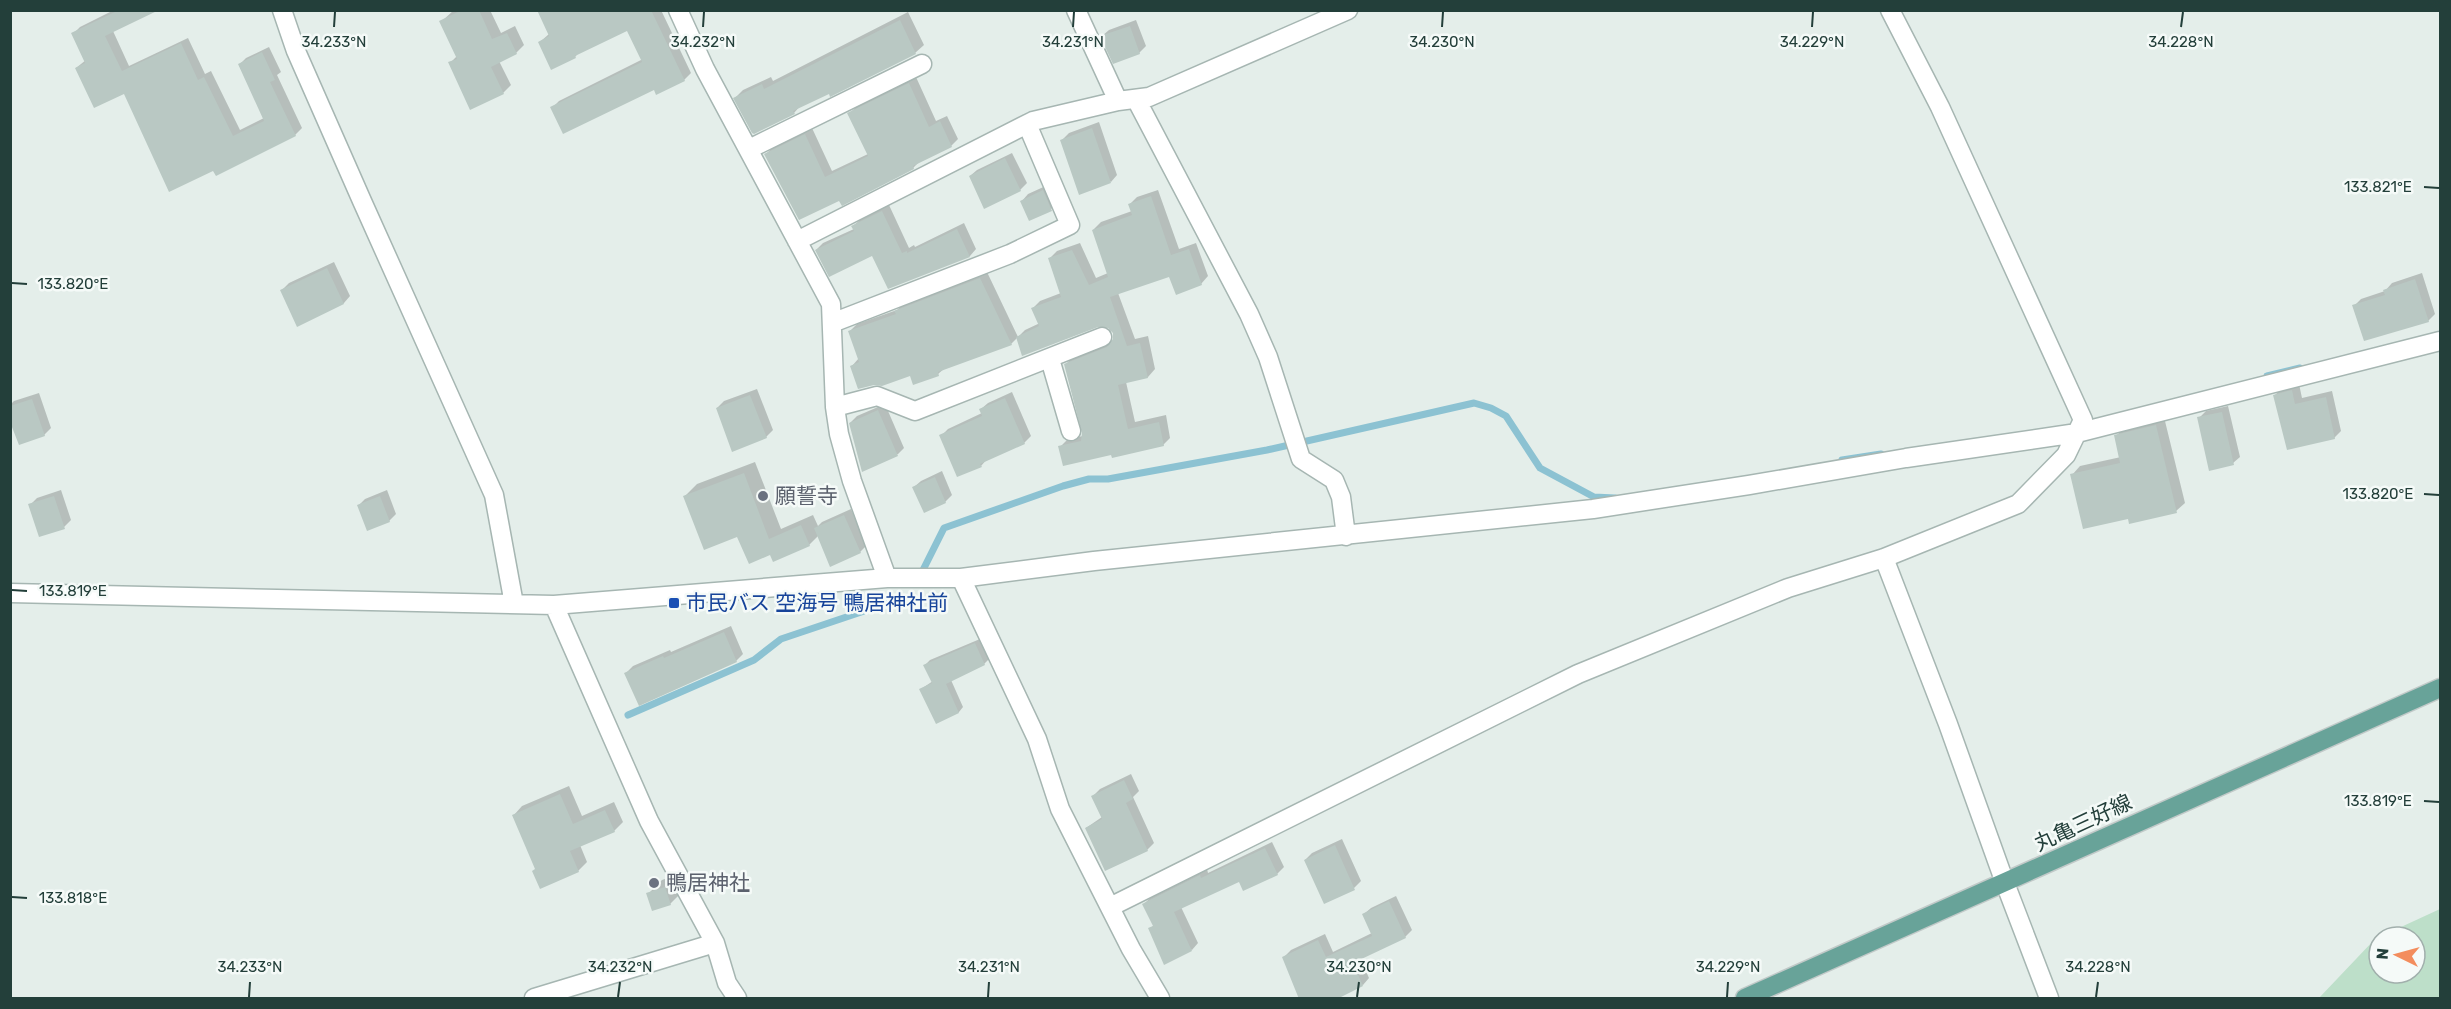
<svg xmlns="http://www.w3.org/2000/svg" width="2451" height="1009" viewBox="0 0 2451 1009" font-family="Rubik,'Noto Sans JP',sans-serif">
<style>
.green{fill:#bddfc9;fill-rule:evenodd}
.shadow{fill:#0003}
.lines{fill:none;stroke-linecap:round;stroke-linejoin:round}
.stream{stroke:#8cc2d2;stroke-width:7}
.building{fill:#b9c8c3}
.minor-casing{stroke:#a6b6b2;stroke-width:21}
.major-casing{stroke:#c1c9c8;stroke-width:21}
.minor{stroke:#fff;stroke-width:18}
.major{stroke:#68a399;stroke-width:18}
.ticks{fill:none;stroke:#233f3a;stroke-width:2}
.worship-dot{fill:#6b7280;stroke:#f5faf8;stroke-width:2}
.transit-dot{fill:#1a4fb4;stroke:#f5faf8;stroke-width:2}
.labels{text-anchor:middle;stroke-width:5;stroke-linejoin:round;paint-order:stroke}
.worship-label{font-size:21px;fill:#5b616d;stroke:#f5faf8;text-anchor:start}
.transit-label{font-size:21px;fill:#164399;stroke:#f5faf8;text-anchor:start}
.street-label{font-size:21px;fill:#233f3a;stroke:#f5faf8}
.ticks-label{font-size:15px;text-anchor:middle;fill:#233f3a;stroke:#f5faf8;stroke-width:5;stroke-linejoin:round;paint-order:stroke}
</style>
<rect width="100%" height="100%" fill="#e4eeea"/>
<!-- green -->
<path class="green" d="M2440 909V998H2319L2375 939ZM2379 937H2415V973H2379Z"/>
<!-- shadow -->
<path class="shadow" d="M114 10H141L113 31 129 66 188 38 205 74 211 71 240 130 264 118 239 65 246 58 269 47 281 72 277 75 302 128 295 135 214 169 125 92 76 68 86 60 73 34 80 27Z
M454 10H490L501 33 515 26 524 45 516 53 499 61 511 85 503 93 450 63 457 56 441 22Z
M538 10H661L691 73 684 80 654 88 552 108 559 101 643 59 628 29 580 51 575 57 540 42 549 34Z
M908 12 924 45 915 53 801 105 794 113 735 98 743 90 771 77 773 81Z
M1136 20 1146 46 1139 53 1102 36 1109 30Z
M916 77 936 121 947 116 958 139 951 146 920 161 913 168 840 198 765 155 772 148 812 128 832 171 868 154 849 114 856 107Z
M1099 122 1117 175 1111 182 1062 140 1069 133Z
M1012 153 1027 183 1020 190 970 176 977 170Z
M1050 184 1058 203 1051 209 1022 201 1028 194Z
M1158 190 1179 249 1196 243 1208 276 1201 284 1170 275 1118 293 1135 339 1148 336 1155 369 1148 377 1126 382 1135 422 1166 415 1170 438 1163 445 1112 453 1060 447 1068 439 1083 436 1065 365 1073 357 1113 341 1114 333 1109 326 1098 325 1017 338 1011 344 945 368 938 374H910L852 366 859 358 850 331 857 324 897 310 903 304 987 272 1018 337 1025 330 1040 323 1033 308 1040 301 1061 293 1049 259 1057 251 1080 243 1096 278 1108 273 1093 230 1101 222 1132 211 1129 205 1137 197Z
M889 205 909 248 914 245 915 247 964 223 976 249 970 256 873 254 816 250 823 243 854 229 853 226 860 220Z
M334 262 350 296 344 303 298 325 282 290 289 283Z
M2422 273 2435 314 2428 321 2354 306 2361 299 2385 291 2392 283Z
M2299 384 2302 398 2332 391 2341 431 2334 438 2275 395 2282 388Z
M757 389 773 430 766 437 717 408 724 401Z
M1012 392 1031 436 1024 443 988 458 981 466 941 436 948 429 982 413 981 409 988 403Z
M39 393 51 428 44 435 10 417V405L14 401Z
M885 404 904 448 898 454 863 470 850 423 857 416Z
M2228 406 2240 457 2233 463 2199 418 2206 411Z
M2164 417 2185 503 2176 511 2129 517 2072 475 2080 466 2121 457 2116 436 2125 427Z
M755 462 781 529 813 515 818 526 822 522 851 509 867 545 860 552 818 536 809 545 770 553 738 535 685 496 697 484Z
M942 471 952 495 945 502 914 487 921 481Z
M61 490 71 520 64 527 30 505 37 498Z
M387 490 396 514 389 521 358 506 365 499Z
M731 626 743 654 736 661 626 673 633 666 670 650 671 652Z
M980 639 989 659 984 664 951 680 963 707 959 712 936 722 921 689 933 681 925 665 930 660Z
M1131 774 1139 791 1133 797 1154 843 1147 850 1086 828 1102 817 1093 796 1100 789Z
M569 786 582 816 614 802 623 822 614 831 580 845 587 862 578 871 536 868 514 815 522 806Z
M1342 839 1361 881 1354 888 1325 902 1305 860 1312 853Z
M1272 842 1284 867 1277 874 1239 880 1181 907 1198 943 1192 950 1150 929 1154 925 1144 904 1151 897 1207 869 1208 873Z
M679 874 684 890 670 904 648 894 662 880Z
M1396 896 1412 930 1405 937 1360 958 1369 978 1363 985 1284 957 1291 950 1325 934 1333 952 1372 933 1364 914 1371 908Z"/>
<g class="lines">
<!-- stream -->
<path class="stream" d="M2267 376 2300 368
M1842 460 1881 454
M922 572 944 528 1063 486 1089 479H1108L1267 450 1474 403 1491 408 1506 416 1540 468 1594 497 1615 498
M628 715 754 660 781 639 891 602"/>
</g>
<!-- building -->
<path class="building" d="M119 10H159L105 36 122 71 181 43 198 80 204 77 233 136 264 121 238 64 262 52 275 80 270 82 296 136 216 176 213 171 169 192 124 94 94 108 75 68 85 63 71 33Z
M462 10H479L492 39 507 33 517 54 491 67 504 94 470 110 448 62 457 59 439 21Z
M537 10H651L685 81 656 95 654 90 563 134 550 107 642 62 627 31 575 56 576 58 551 70 538 42 549 36Z
M900 20 916 54 830 97 829 94 793 111 795 114 754 134 752 133 733 98 762 84 764 89Z
M1130 26 1140 54 1113 64 1100 36Z
M909 83 929 127 940 121 952 147 913 166 914 169 842 206 839 201 799 220 764 154 805 134 825 177 868 156 847 113Z
M1092 128 1111 183 1079 195 1060 140Z
M1005 158 1021 191 984 209 969 176Z
M1043 190 1052 211 1029 221 1020 201Z
M1151 196 1171 255 1189 249 1202 285 1176 295 1169 277 1110 297 1127 346 1140 343 1148 378 1118 385 1128 429 1159 422 1164 446 1112 458 1111 455 1063 466 1058 446 1081 441 1082 433 1064 364 1107 347 1113 339V333L1108 328 1098 327 1022 356 1016 337 1039 326 1031 308 1061 297 1048 258 1072 250 1089 285 1108 277 1092 230 1132 215 1128 204Z
M882 211 902 253 907 251V253L957 229 970 257 888 289 872 256 829 277 815 250 854 231 851 226Z
M327 268 344 304 297 327 280 290Z
M980 278 1012 345 938 372 939 376 913 385 910 376 882 386 874 385 858 389 850 366 859 362 848 331 896 314 894 311Z
M2415 279 2429 322 2364 341 2352 305 2385 295 2383 290Z
M2292 390 2295 404 2326 397 2335 439 2287 450 2273 395Z
M750 395 767 438 732 452 716 408Z
M1005 398 1025 444 980 464 982 467 957 477 939 435 982 416 979 409Z
M32 399 45 436 19 445 10 422V406Z
M878 410 898 456 862 472 849 423Z
M2222 412 2234 465 2209 471 2197 417Z
M2156 425 2177 513 2129 524 2128 519 2083 529 2070 474 2120 463 2114 435Z
M744 473 769 539 801 525 810 546 773 562 770 555 749 564 737 537 704 550 683 496Z
M935 477 946 503 924 513 912 487Z
M54 496 65 529 39 537 28 504Z
M380 496 390 522 367 531 357 505Z
M844 515 861 553 830 567 814 528Z
M724 632 737 662 639 706 624 673 663 656 664 658Z
M975 643 985 665 946 684 959 713 936 724 919 689 932 683 923 665Z
M1124 780 1133 799 1126 803 1148 851 1105 871 1085 828 1102 819 1091 796Z
M560 794 573 824 605 810 615 832 570 851 579 872 540 889 532 871 535 869 512 815Z
M1335 845 1355 890 1324 904 1304 860Z
M1265 848 1278 875 1243 891 1239 882 1174 912 1192 951 1164 965 1148 928 1153 926 1142 904 1200 875 1201 878Z
M665 887 671 905 652 911 646 893Z
M1389 901 1406 938 1353 963 1363 986 1337 999H1299L1282 957 1318 940 1326 957 1372 936 1362 914Z"/>
<g class="lines">
<defs>
<path id="minor" d="M282 10 296 51 362 201 494 495 514 604
M678 10 705 69 831 304 835 407 839 434 852 481 887 578
M1076 10 1118 101
M1136 99 1249 314 1268 357 1301 459 1334 480 1341 497 1346 536
M749 149 922 64
M797 241 1033 121 1118 101 1149 97 1348 10
M832 323 1010 254 1070 225 1027 124
M1050 359 1071 431
M835 407 877 396 915 411 1102 337
M1884 558 1948 724 2005 883 2049 998
M961 578 1037 739 1060 809 1131 949 1160 998
M10 593 554 605 887 578H961L1094 561 1593 509 1749 485 1906 458 2077 433 2440 341
M554 605 649 821 715 943 727 983 737 998
M1110 907 1578 674 1788 588 1884 558 2018 504 2066 455 2083 420 1940 107 1890 10
M534 998 715 943"/>
<path id="major" d="M1745 998 2440 688"/>
</defs>
<!-- minor casing -->
<use href="#minor" class="minor-casing"/>
<!-- major casing -->
<use href="#major" class="major-casing"/>
<!-- minor -->
<use href="#minor" class="minor"/>
<!-- major -->
<use href="#major" class="major"/>
</g>
<!-- ticks -->
<path class="ticks" d="M334 27 335 12M703 27 704 12M1073 27 1074 12M1442 27 1443 12M1812 27 1813 12M2181 27 2183 12M2424 187 2439 188M12 283 27 284M2424 494 2439 495M12 590 27 591M2424 801 2439 802M12 897 27 898M249 997 250 982M618 997 620 982M988 997 989 982M1357 997 1359 982M1727 997 1728 982M2096 997 2098 982"/>
<!-- markers -->
<g class="worship-dot">
<circle cx="763" cy="496" r="6"/>
<circle cx="654" cy="883" r="6"/>
</g>
<rect class="transit-dot" x="668" y="597" width="12" height="12" rx="3"/>
<g class="labels">
<!-- worship labels -->
<g class="worship-label">
<text x="775" y="503">願誓寺</text>
<text x="666" y="890">鴨居神社</text>
</g>
<!-- transit labels -->
<g class="transit-label">
<text x="686" y="610">市民バス 空海号 鴨居神社前</text>
</g>
<!-- street labels -->
<g class="street-label">
<text transform="translate(2083 823) rotate(-25)" y="7">丸亀三好線</text>
</g>
</g>
<g class="ticks-label">
<text x="334" y="47">34.233°N</text>
<text x="703" y="47">34.232°N</text>
<text x="1073" y="47">34.231°N</text>
<text x="1442" y="47">34.230°N</text>
<text x="1812" y="47">34.229°N</text>
<text x="2181" y="47">34.228°N</text>
<text x="2378" y="192">133.821°E</text>
<text x="73" y="289">133.820°E</text>
<text x="2378" y="499">133.820°E</text>
<text x="73" y="596">133.819°E</text>
<text x="2378" y="806">133.819°E</text>
<text x="73" y="903">133.818°E</text>
<text x="250" y="972">34.233°N</text>
<text x="620" y="972">34.232°N</text>
<text x="989" y="972">34.231°N</text>
<text x="1359" y="972">34.230°N</text>
<text x="1728" y="972">34.229°N</text>
<text x="2098" y="972">34.228°N</text>
</g>
<!-- border -->
<rect width="2451" height="1009" fill="none" stroke="#233f3a" stroke-width="24"/>
<!-- north arrow -->
<g transform="translate(2397 955) rotate(275)"><circle r="28" fill="#f5faf8" stroke="#a1afac" stroke-width="1.5"/>
<path d="M0-4.5L10 22L0 15L-10 22Z" fill="#f38d5d"/>
<text y="-9" font-size="16" font-weight="bold" text-anchor="middle" fill="#233f3a">N</text>
</g>
</svg>
